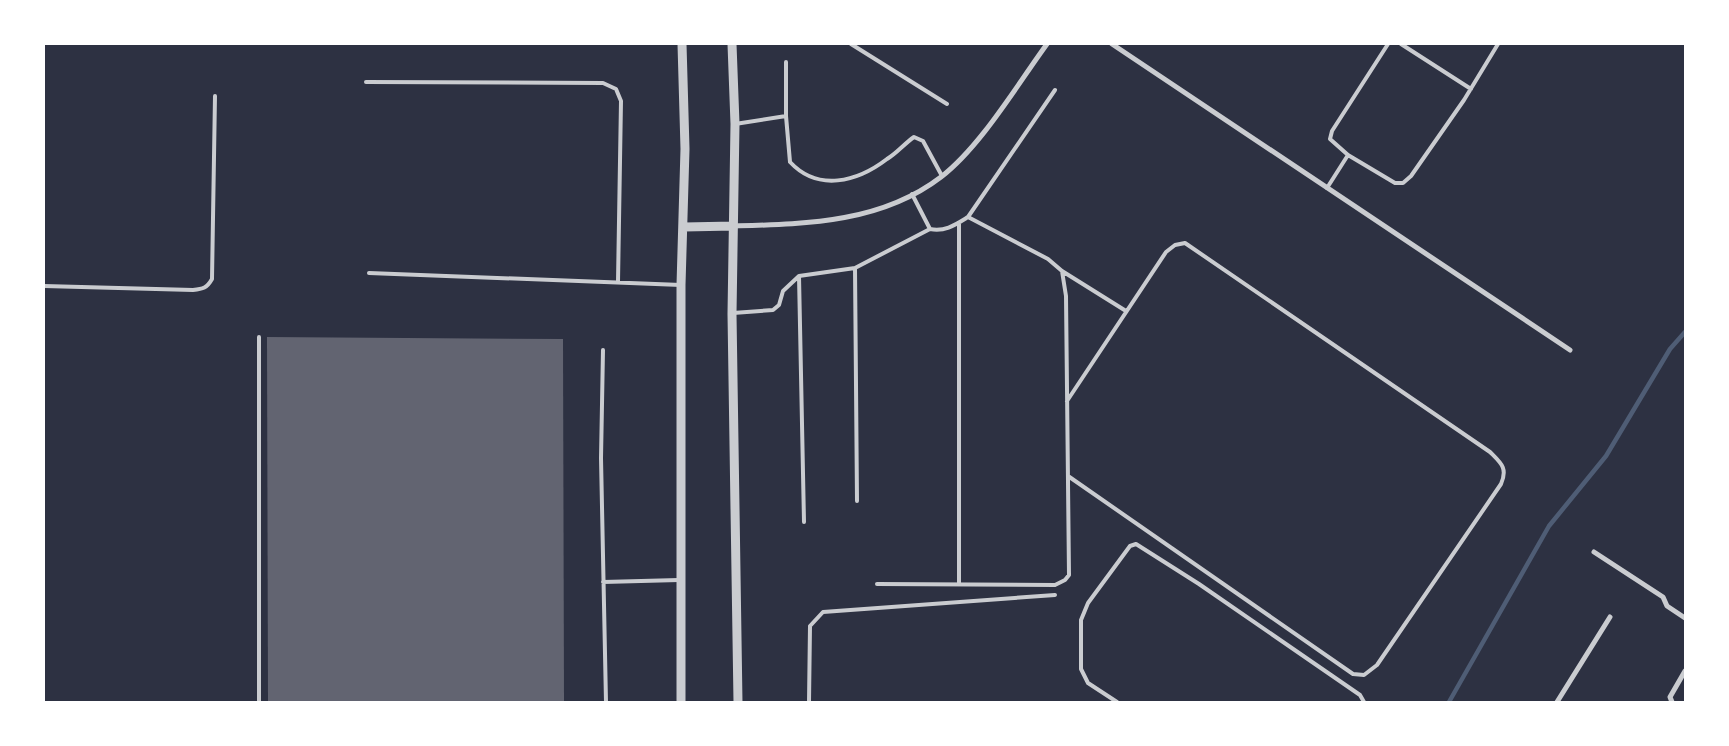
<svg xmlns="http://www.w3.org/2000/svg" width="1729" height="746" viewBox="0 0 1729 746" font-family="Overpass,sans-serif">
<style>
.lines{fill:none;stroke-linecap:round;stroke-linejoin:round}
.stream{stroke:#4f5d75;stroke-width:4.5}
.building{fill:#626471}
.service{stroke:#caccd0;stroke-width:4}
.minor{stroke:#caccd0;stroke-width:5}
.tertiary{stroke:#caccd0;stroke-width:9}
</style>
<rect width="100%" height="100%" fill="#2d3142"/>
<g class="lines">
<!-- stream -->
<path class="stream" d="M1449 702 1549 526 1606 456 1670 349 1685 332"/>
</g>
<!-- building -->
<path class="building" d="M267 337 563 339 564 702H268Z"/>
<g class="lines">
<!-- service -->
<path class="service" d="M851 44 947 104
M1401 44 1471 89
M366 82 603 83 616 89 621 101 618 282
M786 116 790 162C818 192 857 182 887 159 897 153 904 144 914 137L923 141 942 176
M735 124 786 116V62
M1348 155 1395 183H1403L1411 176 1464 100 1498 44
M1327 188 1348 155 1330 139 1332 131 1388 44
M912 194 930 229C945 232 955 225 968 217L1055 90
M855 268 857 501
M1062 271 1126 311
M369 273 681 285
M799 276 804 522
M44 286 193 290C203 289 207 288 212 279L215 96
M733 313 773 310 779 305 783 291 799 276 855 268 930 229
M259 337V702
M603 350 601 458 606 702
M1067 401 1166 252 1175 245 1185 243 1490 452C1501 463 1508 468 1501 484L1377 665 1364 675 1353 674 1068 476
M603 582 679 580
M877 584 1055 585 1065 580 1069 575 1066 296 1062 271 1048 259 968 217
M959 584V223
M809 702 810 626 823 612 1055 595
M1117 702 1088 683 1081 669V620L1088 603 1130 546 1136 544 1199 584 1360 695 1364 702"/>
<!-- minor -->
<path class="minor" d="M1112 44 1570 350
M734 226C806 224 881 223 941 177 981 146 1017 85 1047 44
M1594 552 1663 597 1667 606 1685 618
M1557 702 1610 617
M1672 702 1670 697 1685 671"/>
<!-- tertiary -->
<path class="tertiary" d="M732 44 735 124 732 314 738 702
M684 227 734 226
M681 702V285L685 149 682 44"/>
</g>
<!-- border -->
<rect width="1729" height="746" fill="none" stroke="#ffffff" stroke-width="90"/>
</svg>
